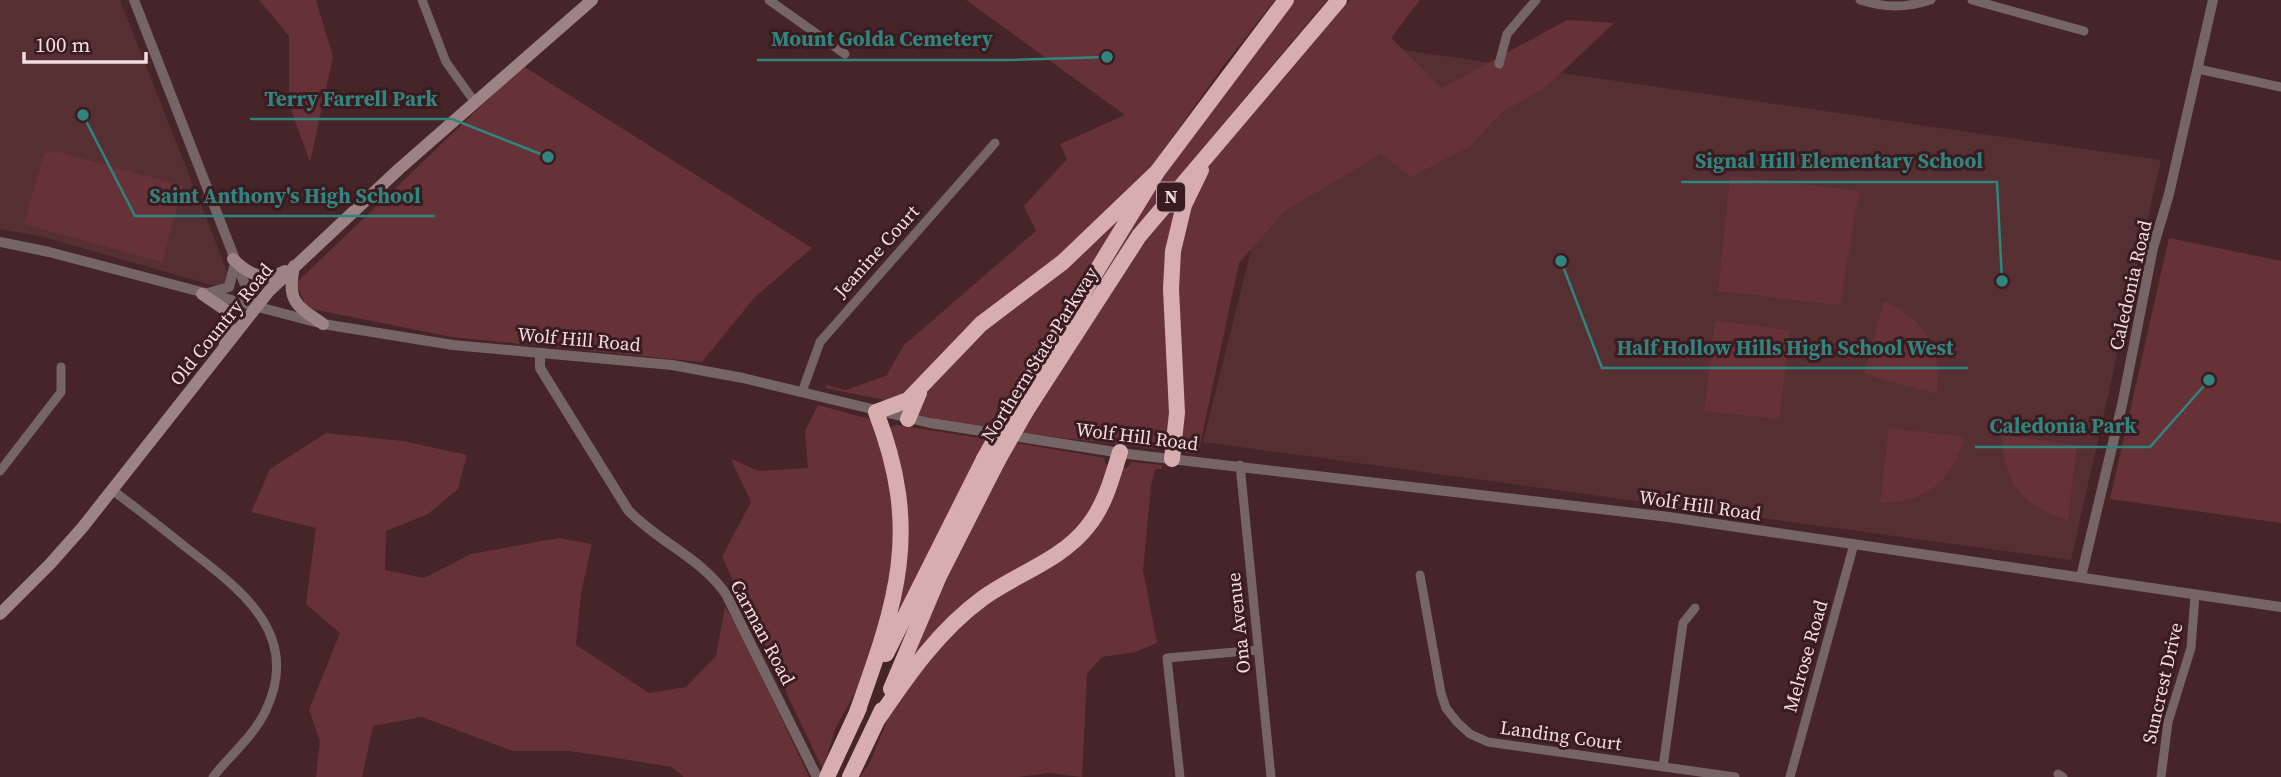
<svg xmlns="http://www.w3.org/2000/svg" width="2281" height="777" viewBox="0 0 2281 777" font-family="'Source Serif 4',serif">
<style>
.built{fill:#552f32}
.green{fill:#663238}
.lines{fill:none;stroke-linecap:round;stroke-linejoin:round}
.minor{stroke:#766566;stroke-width:9}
.tertiary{stroke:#766566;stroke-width:10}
.secondary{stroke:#9d8384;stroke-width:12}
.motorway{stroke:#d7adb0;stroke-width:16}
.motorway-bridge{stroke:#d7adb0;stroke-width:16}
.labels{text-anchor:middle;stroke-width:6;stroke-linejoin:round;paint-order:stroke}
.shield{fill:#3a1b1f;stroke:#bca3a5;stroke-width:2}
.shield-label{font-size:18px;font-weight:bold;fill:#f3ddde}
.street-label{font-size:19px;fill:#f3ddde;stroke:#3a1b1f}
.leader{fill:none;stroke:#31857f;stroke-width:2.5}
.callout-dot{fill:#31857f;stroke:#3a1b1f;stroke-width:2.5}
.callout-label{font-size:21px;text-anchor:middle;font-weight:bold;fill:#31857f;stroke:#3a1b1f;stroke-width:6;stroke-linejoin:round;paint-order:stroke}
</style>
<rect width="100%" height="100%" fill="#452528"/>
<!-- built -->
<path class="built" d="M0 0H120L231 281 219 287 44 237 0 229Z
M1335 40 2161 160 2071 560 1203 442 1284 119Z"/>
<!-- green -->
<path class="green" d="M259 0H316L333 57 310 162 289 104V36Z
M966 0H1275L1224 65 1141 181 895 402 825 388 827 385 845 390 886 376 904 345 1036 231 1024 206 1067 159 1060 144 1125 115Z
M1292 0H1327L1138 225 1080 311 1152 192Z
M1350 0H1420L1391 38 1442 88 1567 20 1614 23 1547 86 1501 113 1469 147 1411 177 1381 154 1285 211 1239 263 1198 454 1186 453 1180 447 1175 259 1184 217 1212 162Z
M523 66 812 248 754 298 702 362 452 337 307 308 296 283Z
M55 151 183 186 162 262 24 224 44 154Z
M1730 176 1859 191 1840 305 1718 291Z
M1187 183 1177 214 1168 446 1157 449 1021 433 1099 302Z
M1121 218 1039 352H1035L990 431 918 415 916 406 935 377 976 331Z
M2169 238 2281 261V523L2110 499Z
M1884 301C1925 320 1943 347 1937 394L1864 374Z
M1715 321 1790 330 1779 419 1704 411Z
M818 405 869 419 876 425 897 516 891 601 861 682 835 729 823 770 722 557 751 502 731 459 759 471 808 468 805 431Z
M897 425 986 439 899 611 896 609 903 573 886 429Z
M1889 428 1965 437C1952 481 1928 502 1880 503Z
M326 433 403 441 467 455 458 489 428 514 386 531 385 570 424 578 471 554 559 538 592 544 581 593 576 645 649 693 686 687 716 656 725 607 740 631 809 777H684L672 767 604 756 569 751H513L422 717 373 726 362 777H316L320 741 309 710 340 633 306 604 316 528 251 512 270 469Z
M2002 435 2077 445 2068 520C2024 507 2002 483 2002 435Z
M1016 443 1105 458 1104 461 1108 466C1096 541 1031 553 981 595 956 617 934 645 910 669L913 652 968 529 972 528Z
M1132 462 1162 465V469H1155L1151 486 1143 570 1157 643 1135 652 1102 657 1087 674 1082 777 1049 773 1018 777H860L869 764 893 707 930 656 980 607 1073 550 1123 467 1126 469Z"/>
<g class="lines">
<!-- minor -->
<path class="minor" d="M422 0 446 62 474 101
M769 0 845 54
M1860 0C1886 8 1905 8 1931 0
M1972 0 2084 31
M1499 64 1507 34 1536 0
M2198 69 2281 87
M802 392 820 342 995 143
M1240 465 1271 777
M0 471 61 392V367
M112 490C138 509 163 529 188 549 241 590 302 634 266 710 254 736 230 755 213 777
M1420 575 1441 693 1446 708 1457 722 1470 734 1488 742 1735 777
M1663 767 1683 623 1695 608
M2058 774 2063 777
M1180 777 1167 658 1258 650
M1790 777 1854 544
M2161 777 2168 722 2191 648 2195 596"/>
<!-- tertiary -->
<path class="tertiary" d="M134 0 254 308
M0 242 49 252 323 324 453 345 672 365 743 378 930 423 1128 454 1669 517 2281 607
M208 293 229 287 234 267
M540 353V368L628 510C658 542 700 557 726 594L817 777
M2081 577 2122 405 2153 248 2169 194 2213 0"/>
<!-- secondary -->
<path class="secondary" d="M233 259C249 275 264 282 285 271
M294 266C287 301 295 305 323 324
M202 294 227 311 229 322 225 344
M0 614 50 564 82 528 269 291 399 169 592 0"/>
<!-- motorway -->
<path class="motorway" d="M1011 411 1157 172 1286 0
M1026 411 1139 236 1339 0
M908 419 919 393
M1172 459 1177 413 1171 289 1173 251 1184 205 1201 170
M886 654 984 459
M891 689 939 576 998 460
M856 715C897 601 922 531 876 412L908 400 981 324 1063 262 1157 172
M878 719C908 675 939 630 983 598 1016 574 1062 560 1088 526 1105 505 1112 478 1120 452
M827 777 859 708
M850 777 882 710"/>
<!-- motorway-bridge -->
<path class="motorway-bridge" d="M984 459 1011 411
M998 460 1026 411"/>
</g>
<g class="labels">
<!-- shield labels -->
<rect class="shield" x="1157" y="182.5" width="28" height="29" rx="5"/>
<g class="shield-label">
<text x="1171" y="203">N</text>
</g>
<!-- street labels -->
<g class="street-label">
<text transform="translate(876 251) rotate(-48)" y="7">Jeanine Court</text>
<text transform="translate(2130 285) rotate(-77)" y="7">Caledonia Road</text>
<text transform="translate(221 324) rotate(-51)" y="7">Old Country Road</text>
<text transform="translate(579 339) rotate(5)" y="7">Wolf Hill Road</text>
<text transform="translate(1039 354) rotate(-58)" y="7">Northern State Parkway</text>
<text transform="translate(1137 436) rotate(7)" y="7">Wolf Hill Road</text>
<text transform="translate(1700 505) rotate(8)" y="7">Wolf Hill Road</text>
<text transform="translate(1238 623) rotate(-96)" y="7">Ona Avenue</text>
<text transform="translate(763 632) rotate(62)" y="7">Carman Road</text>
<text transform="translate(1805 656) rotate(-74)" y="7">Melrose Road</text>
<text transform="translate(2162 683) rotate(-77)" y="7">Suncrest Drive</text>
<text transform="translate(1561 735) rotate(8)" y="7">Landing Court</text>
</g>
</g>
<!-- callouts -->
<path class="leader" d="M1107 57L1007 60H757M548 157L452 119H250M2002 281L1997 182H1681M83 115L135 216H435M1561 261L1602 368H1968M2209 380L2150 447H1975"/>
<g class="callout-dot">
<circle cx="1107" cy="57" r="7"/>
<circle cx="548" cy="157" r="7"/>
<circle cx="2002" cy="281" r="7"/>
<circle cx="83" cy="115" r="7"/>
<circle cx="1561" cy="261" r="7"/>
<circle cx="2209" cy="380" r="7"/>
</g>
<g class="callout-label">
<text x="882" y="46">Mount Golda Cemetery</text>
<text x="351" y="106">Terry Farrell Park</text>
<text x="1839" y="168">Signal Hill Elementary School</text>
<text x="285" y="203">Saint Anthony's High School</text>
<text x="1785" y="355">Half Hollow Hills High School West</text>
<text x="2063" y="433">Caledonia Park</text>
</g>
<!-- scale -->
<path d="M24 52v10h122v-10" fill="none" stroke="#f3ddde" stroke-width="3.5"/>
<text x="35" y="52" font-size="21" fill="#f3ddde" stroke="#3a1b1f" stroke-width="5" paint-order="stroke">100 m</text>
</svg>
